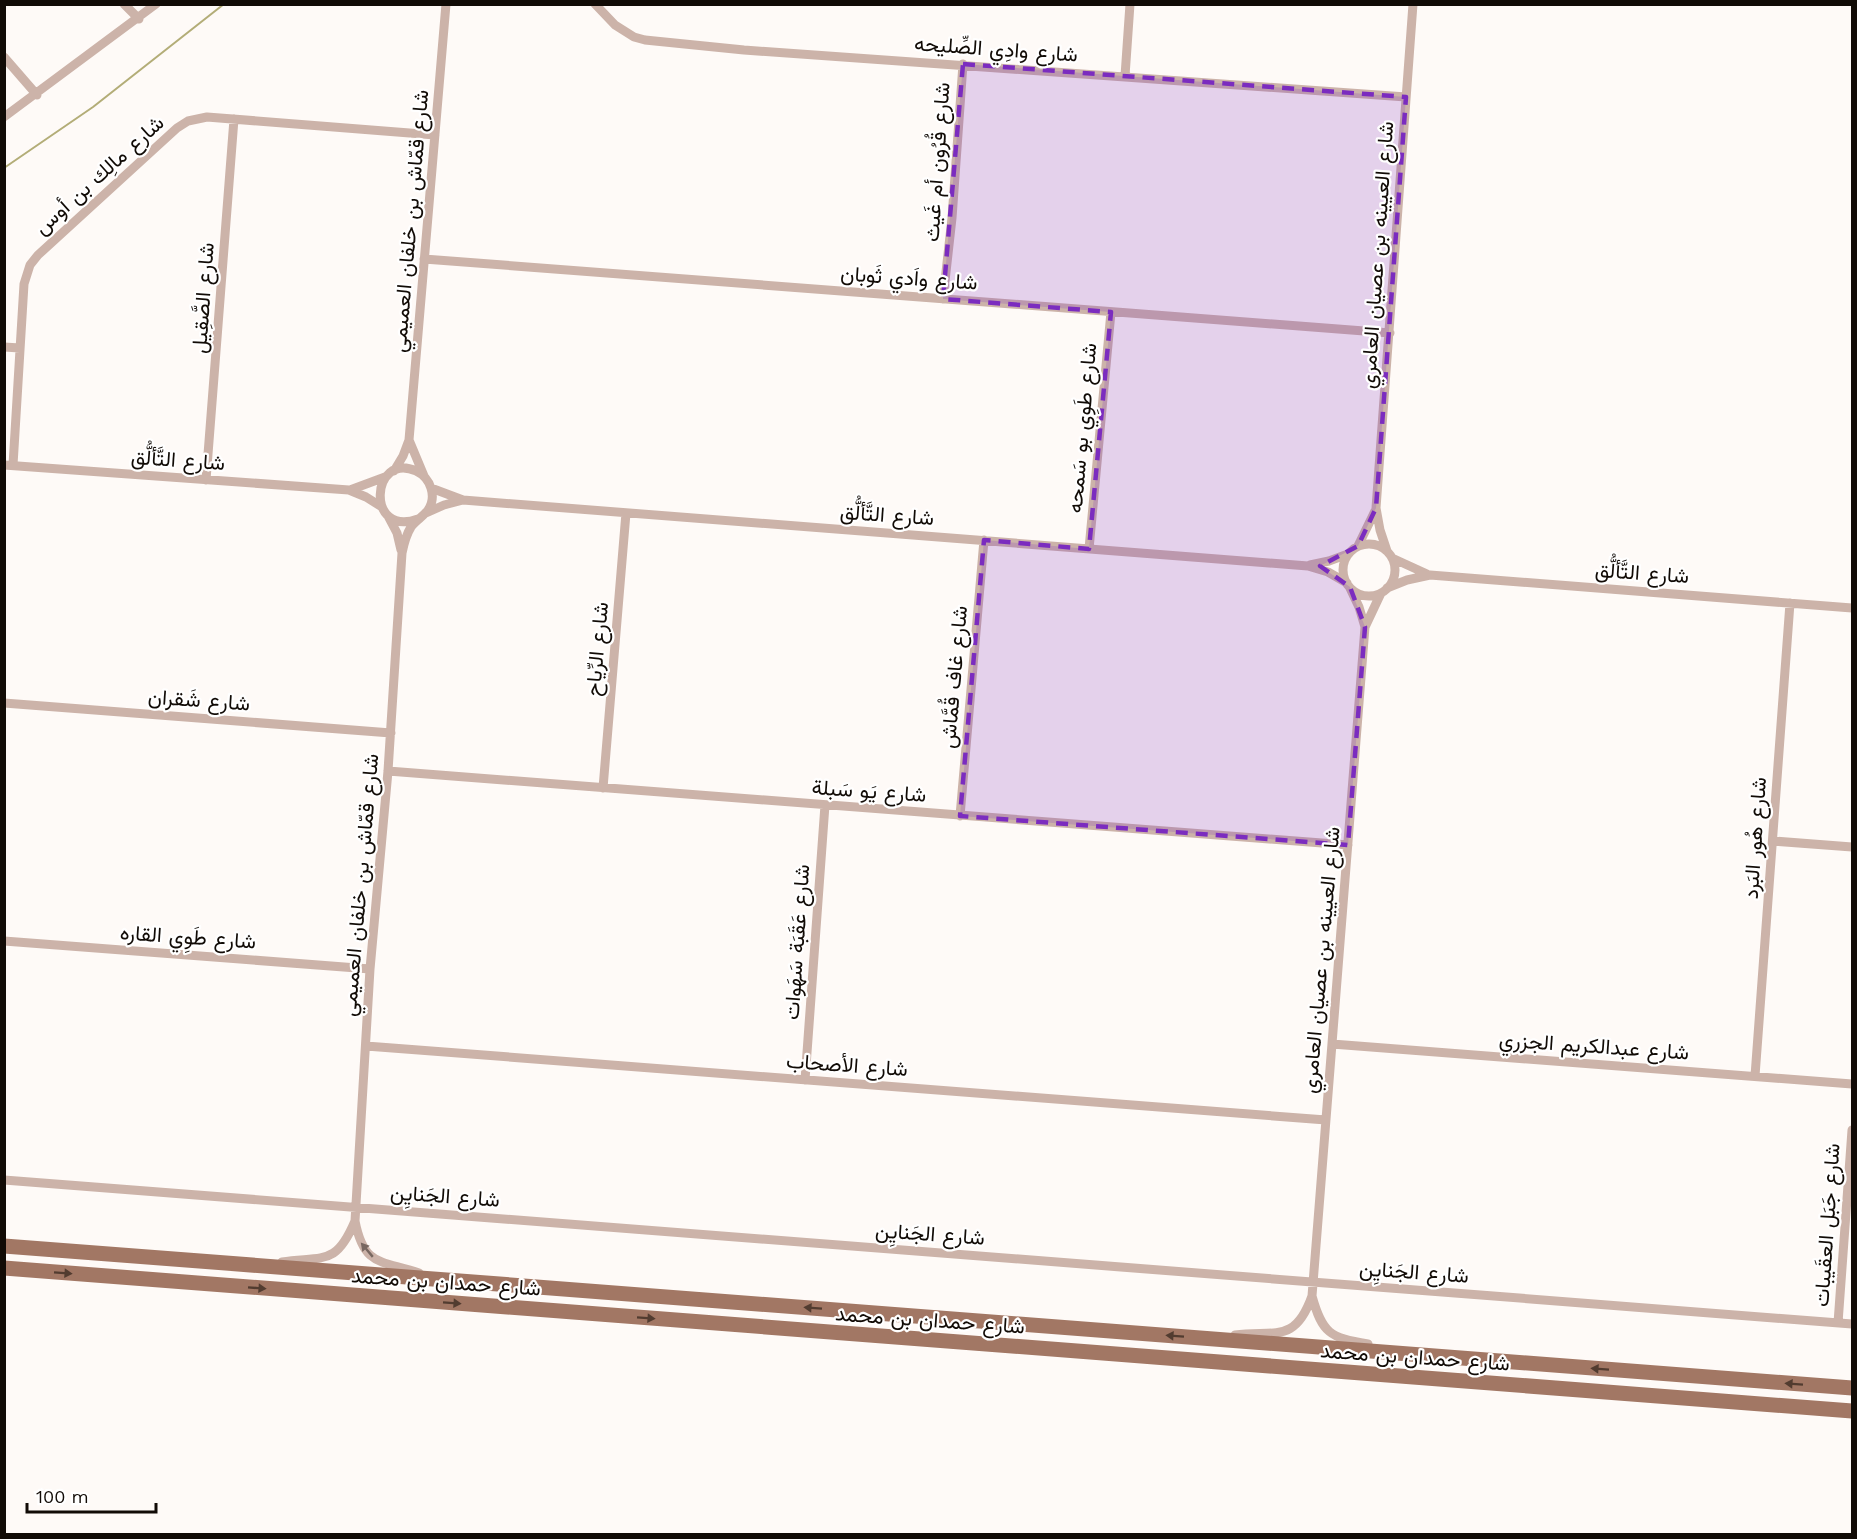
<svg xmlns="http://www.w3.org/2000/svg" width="1857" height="1539" viewBox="0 0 1857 1539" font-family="'Work Sans',Vazirmatn,sans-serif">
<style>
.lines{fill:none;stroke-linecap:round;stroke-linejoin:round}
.stream{stroke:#b3ad77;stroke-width:2}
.minor{stroke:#ccb3a9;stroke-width:9}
.primary{stroke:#a27764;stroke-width:15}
.oneway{fill:#786760}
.oneway2{fill:#523c30}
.marked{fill:#7b2cbf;fill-opacity:0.2;stroke:#7b2cbf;stroke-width:4.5;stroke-dasharray:12 8;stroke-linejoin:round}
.labels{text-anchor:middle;stroke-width:4.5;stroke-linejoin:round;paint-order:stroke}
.street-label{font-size:21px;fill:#110b06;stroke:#fff}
</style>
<rect width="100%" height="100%" fill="#fefaf7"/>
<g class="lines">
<!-- stream -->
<path class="stream" d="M4 168 93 107 224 4"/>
<!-- minor -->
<path class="minor" d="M124 4 139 19
M595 4 615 25 634 37 645 40 744 50 1406 97
M4 57 37 95
M1125 76 1130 4
M4 117 156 4
M424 259 1390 333
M943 299 952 218 963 64
M4 347 20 348
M409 440 424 476
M4 465 349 490 366 497 382 507
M13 465 24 284 30 265 38 255 177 128 188 121 207 117 435 135
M394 471 403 456 409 440 446 4
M206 480 234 119
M431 488 463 500 1308 566 1328 572 1347 583
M350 490 385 477
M426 513 444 505 463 500
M388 516 397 533 401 550
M1343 570a26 26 0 1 1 52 0a26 26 0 1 1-52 0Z
M1358 546 1375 511
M1089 549 1111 312
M1387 551 1380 530 1376 508 1413 4
M1392 558 1427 574
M1310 565 1329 561 1348 554
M1350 588 1359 607 1365 627
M1387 588 1407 580 1430 575 1852 608
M4 703 391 733
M388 771 1348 845
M603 788 626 513
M960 816 984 540
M1773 841 1852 847
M4 941 370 969
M1332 1044 1852 1084
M366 1046 1326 1120
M1755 1076 1790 603
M805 1080 825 805
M4 1180 1852 1324
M355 1221C364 1267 381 1260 419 1273
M282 1262C324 1256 336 1266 355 1221L370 969 388 771 402 553C404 543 406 535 411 527 416 520 423 517 428 510 437 497 431 478 416 471 371 451 365 538 418 519
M1312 1296C1322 1333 1330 1338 1368 1344
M1838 1323 1852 1130
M1235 1335C1275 1330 1295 1344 1312 1296L1365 627 1381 593"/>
<!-- primary -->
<path class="primary" d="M4 1246 1852 1388
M4 1268 1852 1411"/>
</g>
<!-- one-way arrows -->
<defs><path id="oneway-solid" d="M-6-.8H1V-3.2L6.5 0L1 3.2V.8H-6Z" transform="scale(1.5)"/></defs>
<use class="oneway" href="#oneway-solid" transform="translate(367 1250) rotate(-130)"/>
<g class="oneway2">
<use href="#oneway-solid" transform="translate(63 1273) rotate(4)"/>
<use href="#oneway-solid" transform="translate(257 1288) rotate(4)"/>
<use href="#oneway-solid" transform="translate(452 1303) rotate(4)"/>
<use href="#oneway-solid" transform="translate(813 1308) rotate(-176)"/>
<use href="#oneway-solid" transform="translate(646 1318) rotate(4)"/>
<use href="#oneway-solid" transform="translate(1175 1336) rotate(-176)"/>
<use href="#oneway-solid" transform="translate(1600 1369) rotate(-176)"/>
<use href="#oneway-solid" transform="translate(1794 1384) rotate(-176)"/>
</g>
<!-- marked area -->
<path class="marked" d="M963 64 1406 97 1376 508 1358 546 1320 566 1350 587 1365 627 1348 845 960 816 984 540 1089 549 1111 312 943 299Z"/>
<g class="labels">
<!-- street labels -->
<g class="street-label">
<text transform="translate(996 49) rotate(4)" y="7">شارع وادِي الصِّليحه</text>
<text transform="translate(937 162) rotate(-86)" y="7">شارع قُرُون أم غَيث</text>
<text transform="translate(99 175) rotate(-42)" y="7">شارع مالِك بن أوس</text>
<text transform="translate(410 221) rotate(-85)" y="7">شارع قمّاش بن خلفان العميمي</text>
<text transform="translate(1377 255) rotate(-86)" y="7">شارع العيينه بن عصيان العامري</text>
<text transform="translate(909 278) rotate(4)" y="7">شارع واَدي ثَوبان</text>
<text transform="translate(203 298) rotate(-86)" y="7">شارع الصَّقِيل</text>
<text transform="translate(1082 428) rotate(-85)" y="7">شارع طَوِي بو سَمحه</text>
<text transform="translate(178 460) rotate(4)" y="7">شارع التَّألُّق</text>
<text transform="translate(887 515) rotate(4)" y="7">شارع التَّألُّق</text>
<text transform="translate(1642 573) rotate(4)" y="7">شارع التَّألُّق</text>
<text transform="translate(597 649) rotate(-85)" y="7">شارع الرِّياح</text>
<text transform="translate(954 677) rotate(-85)" y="7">شارع غاف قُمَّاش</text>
<text transform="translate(199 700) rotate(4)" y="7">شارع شَقران</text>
<text transform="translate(869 791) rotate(4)" y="7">شارع يَو سَبلة</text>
<text transform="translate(1755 838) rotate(-86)" y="7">شارع هُور البَرد</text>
<text transform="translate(360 885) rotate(-85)" y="7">شارع قمّاش بن خلفان العميمي</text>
<text transform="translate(188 937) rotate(4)" y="7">شارع طَوِي القاره</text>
<text transform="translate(797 942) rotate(-86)" y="7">شارع عَقَبَة سَهَوات</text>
<text transform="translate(1321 960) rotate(-85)" y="7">شارع العيينه بن عصيان العامري</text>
<text transform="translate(1594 1046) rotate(4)" y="7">شارع عبدالكريم الجزري</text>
<text transform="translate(847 1065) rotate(4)" y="7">شارع الأصحاب</text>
<text transform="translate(445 1196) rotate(4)" y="7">شارع الجَنايِن</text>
<text transform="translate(1827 1225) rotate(-86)" y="7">شارع جَبَل العقَيبات</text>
<text transform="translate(930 1234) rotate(4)" y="7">شارع الجَنايِن</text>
<text transform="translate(1414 1272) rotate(4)" y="7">شارع الجَنايِن</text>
<text transform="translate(446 1282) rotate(4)" y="7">شارع حمدان بن محمد</text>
<text transform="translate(930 1320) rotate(4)" y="7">شارع حمدان بن محمد</text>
<text transform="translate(1415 1357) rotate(4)" y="7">شارع حمدان بن محمد</text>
</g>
</g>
<!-- border -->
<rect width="1857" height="1539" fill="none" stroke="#110b06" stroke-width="12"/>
<!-- scale -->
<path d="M27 1503v9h129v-9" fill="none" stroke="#110b06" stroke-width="3"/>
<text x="36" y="1503" font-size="18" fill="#110b06" stroke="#ffffff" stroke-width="4.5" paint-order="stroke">100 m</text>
</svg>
